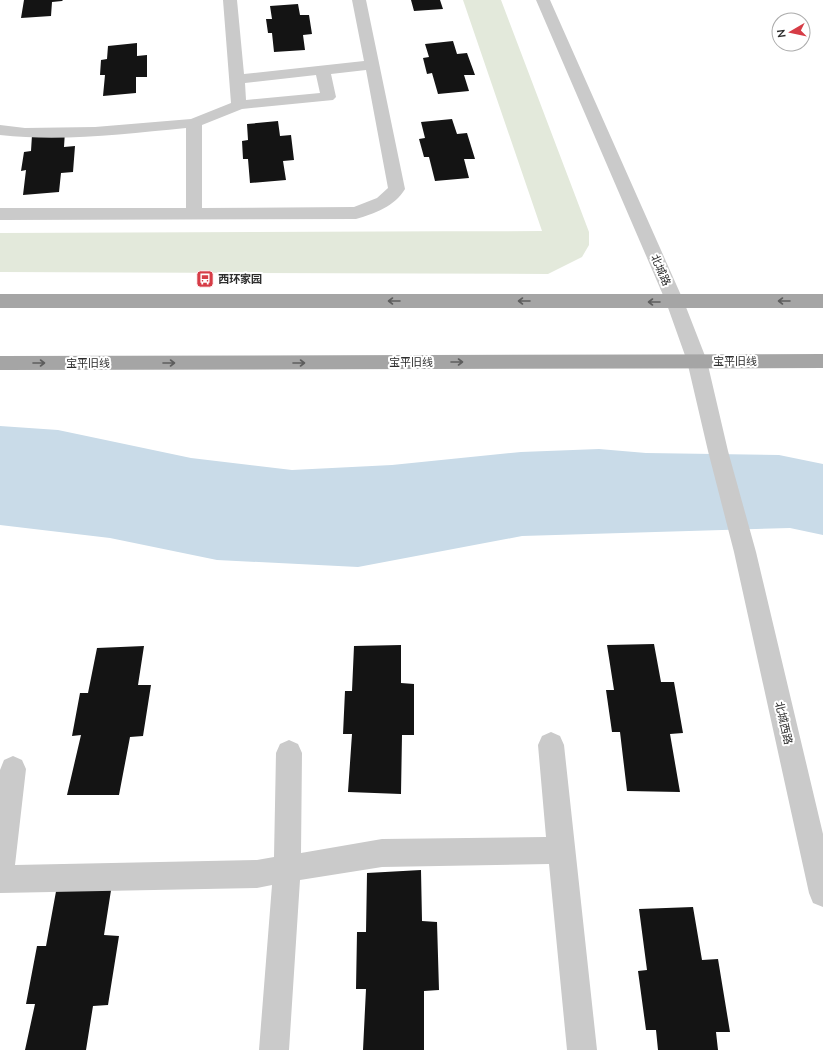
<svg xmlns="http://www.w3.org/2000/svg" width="823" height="1050" viewBox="0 0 823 1050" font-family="Mulish,'Noto Sans SC',sans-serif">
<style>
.green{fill:#e3e9db}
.water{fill:#c9dbe8}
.building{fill:#141414}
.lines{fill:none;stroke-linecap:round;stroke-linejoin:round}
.minor{fill:#cacaca;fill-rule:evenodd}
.tertiary{fill:#cacaca;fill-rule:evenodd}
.primary{fill:#a5a5a5;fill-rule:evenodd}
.oneway{stroke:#5d5d5d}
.labels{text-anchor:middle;stroke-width:4;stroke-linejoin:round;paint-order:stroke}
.street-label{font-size:11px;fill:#2d2d2d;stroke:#fff}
.poi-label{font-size:11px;font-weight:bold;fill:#2d2d2d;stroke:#fff;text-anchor:start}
</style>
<rect width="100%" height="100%" fill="#fff"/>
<!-- green -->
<path class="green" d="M463 0H501L589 232V245L582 257 548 274 0 272V233L542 231Z"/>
<!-- water -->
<path class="water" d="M0 426 58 430 191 458 292 470 392 465 521 452 599 449 646 453 779 455 823 464V535L790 528 522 536 358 567 217 560 110 538 0 525Z"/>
<!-- building -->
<path class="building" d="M24 0H63L62 1 52 2 51 16 21 18Z
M411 0H440L443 9 414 11Z
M298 4 300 15H309L312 34 303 35 305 50 274 52 272 33H268L266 19H272L270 6Z
M453 41 457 54 467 53 475 75H464L469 91 438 94 432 73 427 74 423 58 429 57 425 44Z
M137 43V56L147 55V77H136V93L103 96 105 75H100L101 60 107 59 108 46Z
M452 119 457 134 467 133 475 159H464L469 178 435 181 429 157H424L419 139 425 138 421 122Z
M278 121 280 136 291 135 294 160 283 161 286 180 250 183 248 159H243L242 141 248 140 247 124Z
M65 131 64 147 75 146 73 172 61 173 59 192 23 195 26 170 21 171 24 152 31 151 32 135Z
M654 644 661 682H674L683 733 670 734 680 792 627 791 620 732H612L606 690H614L607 645Z
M401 645V683L414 684V735H402L401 794 348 792 352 734H343L345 691H352L354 646Z
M144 646 138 685H151L143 736 130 737 119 795H67L81 735 72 736 80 693H88L97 648Z
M421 870 422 921 437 922 439 990 424 991V1050H363L366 989H356L357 932H366L367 873Z
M112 884 104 935 119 936 108 1005 93 1006 86 1050H25L35 1004H26L37 946H46L57 886Z
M693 907 702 960 718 959 730 1032H716L718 1050H658L656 1030H646L638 971 647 970 639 909Z"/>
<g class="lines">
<!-- minor -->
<path class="minor" d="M223 0H237L244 74 364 61 352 0H366L405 189C395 206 374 214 356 219L0 220V208H186V128C124 134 62 142 0 135V125L25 128 95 127 191 119 231 103ZM366 70 388 188 377 198 354 207 202 208V125L242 109 333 100 336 97 331 74ZM316 75 320 93 246 100 245 83Z
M551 732 560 736 564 745 597 1050H567L549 864 382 867 300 880 289 1050H259L272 885 257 888 0 893V770L4 760 13 756 22 760 26 769 15 865 257 860 274 857 276 753 280 744 289 740 298 744 302 753 301 853 382 839 546 837 538 745 542 736Z"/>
<!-- tertiary -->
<path class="tertiary" d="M536 0H550L684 302 707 361 728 451 756 552 823 834V907L813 903 809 893 734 552 708 451 687 361 666 302Z"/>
<!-- primary -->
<path class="primary" d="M0 294H823V308H0Z
M823 354V368L0 370V356Z"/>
</g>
<!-- one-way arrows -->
<defs><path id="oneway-shaft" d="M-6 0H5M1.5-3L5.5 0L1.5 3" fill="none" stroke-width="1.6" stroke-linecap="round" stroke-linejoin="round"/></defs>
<g class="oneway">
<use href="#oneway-shaft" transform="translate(394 301) rotate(-180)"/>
<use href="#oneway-shaft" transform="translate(524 301) rotate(-180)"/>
<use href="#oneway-shaft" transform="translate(784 301) rotate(180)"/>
<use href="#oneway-shaft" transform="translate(654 302) rotate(-180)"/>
<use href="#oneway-shaft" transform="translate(457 362)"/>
<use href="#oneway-shaft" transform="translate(39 363)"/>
<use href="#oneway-shaft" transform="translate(169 363)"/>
<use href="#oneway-shaft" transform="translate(299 363)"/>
</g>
<!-- icons -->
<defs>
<symbol id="bus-square" viewBox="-11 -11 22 22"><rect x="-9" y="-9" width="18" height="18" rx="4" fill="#d63c46" stroke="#fff"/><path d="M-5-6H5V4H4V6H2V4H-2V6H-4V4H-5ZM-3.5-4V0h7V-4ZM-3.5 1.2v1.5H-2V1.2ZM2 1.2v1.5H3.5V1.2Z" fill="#fff"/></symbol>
</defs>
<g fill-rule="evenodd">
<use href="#bus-square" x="195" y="269" width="20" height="20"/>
</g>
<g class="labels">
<!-- street labels -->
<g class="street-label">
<text transform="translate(661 270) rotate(66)" y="4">北城路</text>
<text x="735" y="365">宝平旧线</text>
<text x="411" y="366">宝平旧线</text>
<text x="88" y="367">宝平旧线</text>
<text transform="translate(784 723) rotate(77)" y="4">北城西路</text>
</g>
<!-- poi labels -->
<g class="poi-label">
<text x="218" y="283">西环家园</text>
</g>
</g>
<!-- north arrow -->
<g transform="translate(791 32) rotate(261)"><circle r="19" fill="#ffffff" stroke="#ababab"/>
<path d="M0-3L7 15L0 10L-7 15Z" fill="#d63c46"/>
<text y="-6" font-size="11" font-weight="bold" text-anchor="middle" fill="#2d2d2d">N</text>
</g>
</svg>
